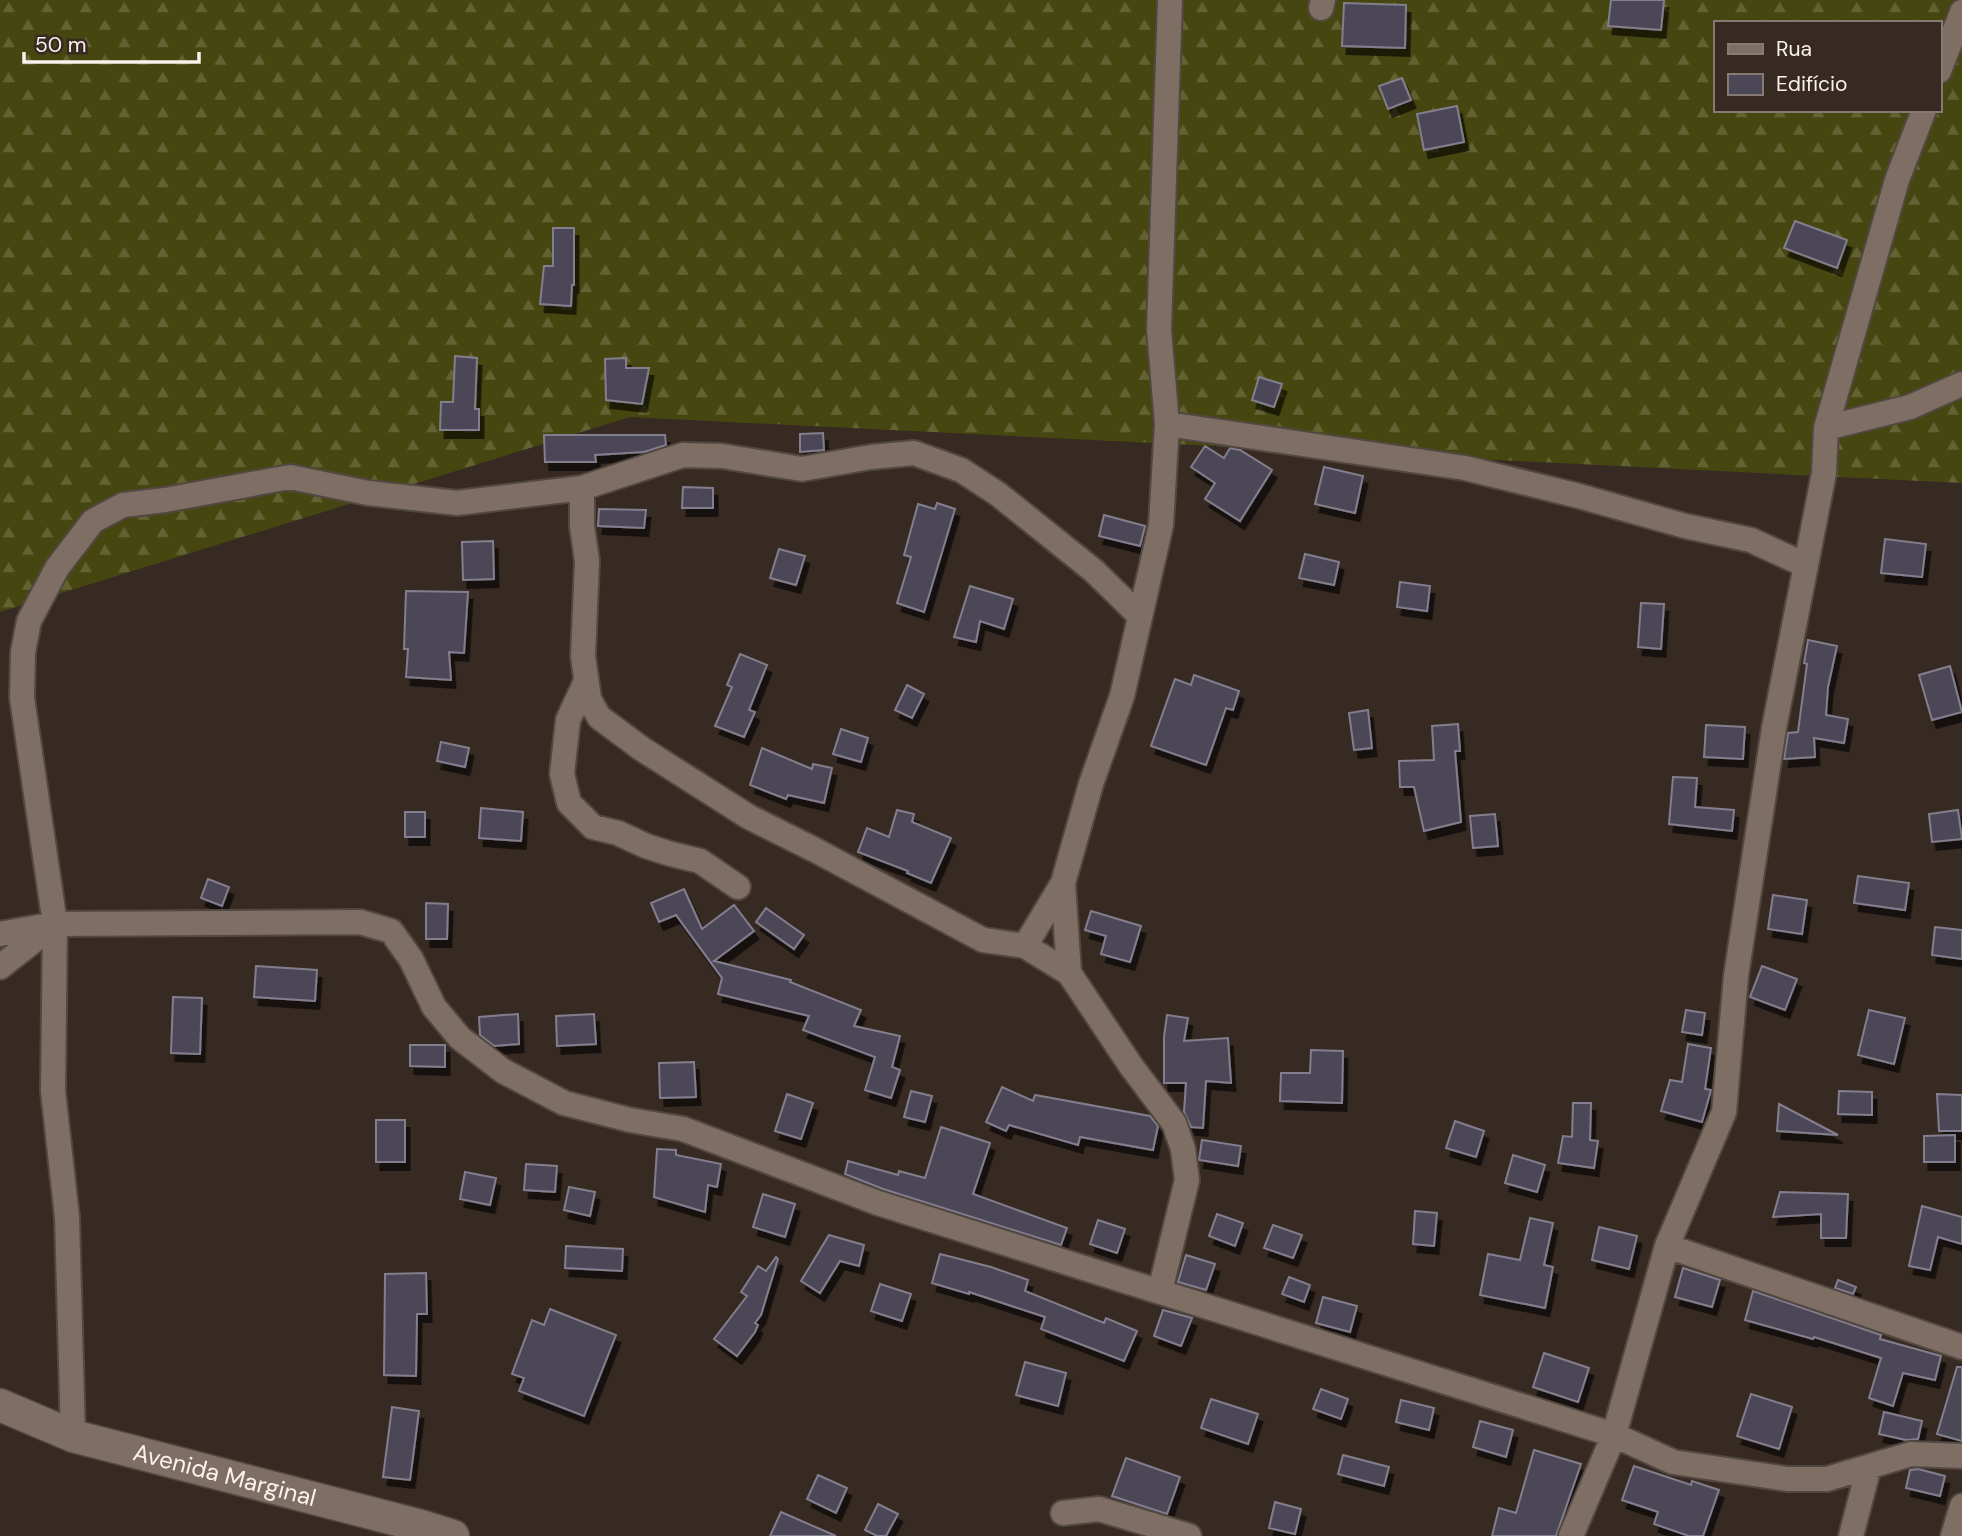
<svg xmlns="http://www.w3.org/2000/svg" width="1962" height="1536" viewBox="0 0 1962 1536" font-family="'DM Sans',sans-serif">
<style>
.forest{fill:url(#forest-firs);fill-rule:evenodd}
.building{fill:#4c4756;stroke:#837e8e;stroke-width:2;filter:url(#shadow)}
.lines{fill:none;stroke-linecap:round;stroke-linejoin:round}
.minor-casing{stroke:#534841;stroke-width:28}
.tertiary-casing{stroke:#534841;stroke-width:35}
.minor{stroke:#7e6e64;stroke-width:24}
.tertiary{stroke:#7e6e64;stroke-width:32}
.labels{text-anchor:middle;stroke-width:7;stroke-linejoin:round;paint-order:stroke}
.street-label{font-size:24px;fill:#fcf2ed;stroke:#372a22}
</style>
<defs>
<pattern id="forest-firs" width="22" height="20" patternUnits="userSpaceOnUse" patternTransform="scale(1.75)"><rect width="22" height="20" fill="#464710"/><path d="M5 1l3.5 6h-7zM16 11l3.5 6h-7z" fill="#626233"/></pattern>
<filter id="shadow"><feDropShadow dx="4.5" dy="8" stdDeviation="0" flood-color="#0009"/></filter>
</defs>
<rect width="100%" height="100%" fill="#372a22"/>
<!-- forest -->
<path class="forest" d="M0 0H1962V483L630 417 0 612ZM1715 23H1939V110H1715Z"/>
<!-- building -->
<path class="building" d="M1611 0H1664L1661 30 1608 26Z
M1344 3 1406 5 1405 48 1342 46Z
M1402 78 1411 100 1388 109 1379 86Z
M1457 106 1464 142 1424 150 1417 114Z
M1795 221 1847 240 1837 268 1784 248Z
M553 228H574V285H572L571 306 540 304 544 266H553Z
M455 356 477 358 475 409H479V430H440L441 402H453Z
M626 358V368H649L642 404 606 400 605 359Z
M1259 377 1282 384 1274 407 1252 400Z
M823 433 824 450 800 452V434Z
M544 435H665L666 445 644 452 595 455 596 462H545Z
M1205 446 1224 458 1230 448 1240 450 1272 470 1240 521 1205 499 1215 483 1191 467Z
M1324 467 1363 476 1355 513 1315 504Z
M683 487 713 488V508H682Z
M937 503 955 509 924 612 897 603 911 557 904 555 918 504 935 509Z
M599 509 646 510 644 528 598 526Z
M1104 515 1145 526 1140 546 1099 536Z
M1885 539 1926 544 1922 577 1881 573Z
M493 541 494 579 463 580 462 542Z
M779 549 805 556 796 585 770 578Z
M1305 554 1339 562 1334 585 1299 578Z
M1400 582 1430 586 1427 611 1397 607Z
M970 586 1013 599 1004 629 980 621 976 642 954 637Z
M406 591 468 592 464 653 449 652 451 680 406 677 408 649H404Z
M1641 603 1664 604 1661 649 1638 647Z
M1808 640 1837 646 1828 687 1826 715 1848 719 1844 743 1814 738 1815 757 1784 759 1788 733 1798 732 1807 664 1804 663Z
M740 654 767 665 749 710 755 712 744 737 715 726 732 687 727 685Z
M1950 666 1962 712 1932 720 1919 675Z
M1194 675 1239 691 1233 710 1226 708 1206 765 1151 746 1175 679 1191 685Z
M907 685 924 694 912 718 895 710Z
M1368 710 1372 748 1354 750 1349 713Z
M1458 724 1460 751H1455L1461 822 1424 831 1414 787H1400L1399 761 1434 760 1432 726Z
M1706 725 1745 727 1743 759 1704 757Z
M841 729 868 738 861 762 833 754Z
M441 742 469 748 465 767 437 761Z
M762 748 812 769 813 764 832 768 824 803 788 795 786 799 750 785Z
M1673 777 1697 778 1695 807 1734 810 1732 831 1669 824Z
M481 808 523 812 521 841 479 838Z
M897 810 914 814 912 822 951 838 931 883 907 873 908 871 858 852 867 828 889 837Z
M1958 810 1962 839 1932 842 1929 814Z
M405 812H425V837H405Z
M1495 814 1498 846 1473 848 1470 816Z
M1858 876 1909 883 1905 910 1854 903Z
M208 879 229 887 222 906 201 898Z
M684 889 702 929 734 905 754 931 714 961 791 980 790 982 861 1010 854 1026 900 1036 892 1067 900 1070 891 1098 865 1090 875 1057 803 1030 809 1016 718 994 722 978 676 915 659 922 651 903Z
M1773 895 1807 900 1802 934 1768 929Z
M426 903 448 904 447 939H426Z
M766 908 804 935 794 949 756 922Z
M1091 911 1141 926 1130 962 1101 954 1106 936 1085 930Z
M1935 927 1962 930V959L1932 955Z
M256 966 317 970 315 1001 254 997Z
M1762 966 1797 979 1785 1010 1750 997Z
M173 997 202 998 200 1054 171 1053Z
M1686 1010 1705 1013 1702 1035 1682 1032Z
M1869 1010 1905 1018 1894 1064 1858 1055Z
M518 1014 519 1044 494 1046 480 1035 479 1017Z
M594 1014 596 1044 557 1046 556 1016Z
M1167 1015 1188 1018 1184 1041 1228 1038 1231 1083 1206 1081 1203 1128 1191 1127 1184 1112 1186 1083H1164V1037Z
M1688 1044 1711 1048 1705 1089 1711 1090 1702 1122 1661 1111 1670 1080 1682 1082Z
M410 1045H445V1067L410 1066Z
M1311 1050 1343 1051 1342 1103 1280 1101 1281 1073H1310Z
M694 1062 696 1097 660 1098 659 1063Z
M1002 1087 1033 1101 1035 1095 1150 1116 1158 1126 1153 1150 1080 1137 1078 1145 1009 1125 1006 1131 986 1122Z
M911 1091 932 1096 925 1122 904 1117Z
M1839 1091 1872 1092V1115L1838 1114Z
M787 1094 813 1103 801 1139 775 1131Z
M1937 1094 1962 1095V1131H1939Z
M1573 1103H1591L1590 1140 1598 1141 1594 1168 1558 1163 1563 1136 1572 1137Z
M1779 1104 1838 1135 1777 1131Z
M376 1120H405V1162H376Z
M1455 1121 1484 1131 1476 1157 1446 1148Z
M941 1127 990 1143 973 1194 1067 1228 1061 1245 883 1189 845 1174 848 1161 898 1175 899 1171 925 1178Z
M1955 1135V1162H1924V1136Z
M1202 1140 1241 1146 1238 1166 1199 1160Z
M657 1149 676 1150V1155L721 1164 717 1187 708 1185 705 1212 654 1197Z
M1513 1155 1545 1165 1537 1192 1505 1183Z
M526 1164 557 1166 555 1192 524 1190Z
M465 1172 496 1178 490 1205 460 1199Z
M569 1187 595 1192 590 1216 564 1210Z
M1780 1192 1848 1194 1846 1238H1821V1214L1773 1217Z
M763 1194 795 1204 785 1237 753 1227Z
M1922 1206 1962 1217V1244L1938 1237 1930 1270 1909 1266Z
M1415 1211 1437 1213 1434 1246 1413 1244Z
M1217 1214 1243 1223 1235 1246 1209 1236Z
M1530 1218 1553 1223 1544 1265 1553 1267 1545 1308 1480 1295 1488 1254 1520 1260Z
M1098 1220 1125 1229 1117 1253 1090 1244Z
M1273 1225 1302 1235 1293 1258 1264 1248Z
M1599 1227 1637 1236 1629 1269 1592 1260Z
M829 1235 864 1245 859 1266 840 1261 820 1293 801 1281Z
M566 1246 623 1249 622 1271 565 1268Z
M940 1254 991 1267 1028 1280 1025 1291 1104 1323 1106 1318 1137 1331 1124 1361 1041 1329 1045 1317 969 1292V1294L932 1283Z
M1186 1255 1215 1264 1206 1290 1178 1282Z
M776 1257 778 1259 761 1315 755 1323 758 1325 755 1332 737 1356 714 1339 747 1296 741 1292 758 1266 766 1271Z
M1683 1268 1720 1280 1712 1307 1675 1297Z
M426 1273 427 1314H417L416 1376 384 1375 385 1274Z
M1289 1277 1310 1285 1304 1302 1282 1294Z
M1838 1280 1856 1287 1853 1294 1835 1288Z
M880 1284 911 1294 902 1321 871 1311Z
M1753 1291 1881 1335 1880 1339 1941 1356 1935 1380 1903 1373 1893 1406 1869 1398 1881 1358 1814 1337 1813 1339 1745 1320Z
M1323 1297 1357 1306 1350 1332 1316 1323Z
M550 1309 616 1335 584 1416 519 1391 524 1378 512 1374 532 1320 544 1325Z
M1163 1310 1192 1318 1181 1346 1154 1336Z
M1544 1353 1589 1368 1578 1402 1533 1387Z
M1025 1362 1066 1373 1058 1406 1016 1395Z
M1957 1367H1962V1441L1937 1434Z
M1321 1389 1348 1399 1341 1419 1313 1409Z
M1751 1394 1792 1407 1779 1449 1737 1436Z
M1211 1399 1258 1414 1248 1444 1201 1428Z
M1401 1400 1434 1408 1429 1430 1396 1422Z
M392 1407 419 1411 410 1480 383 1477Z
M1884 1412 1922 1421 1918 1439 1906 1440 1879 1434Z
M1480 1421 1513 1430 1506 1457 1473 1447Z
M1534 1450 1581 1464 1556 1536H1492L1499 1508 1516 1513Z
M1343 1455 1389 1467 1384 1486 1338 1474Z
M1126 1458 1180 1477 1167 1514 1112 1496Z
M1634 1466 1691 1485 1692 1481 1719 1490 1703 1536H1689L1654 1524 1658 1512 1622 1500Z
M1918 1469 1945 1476 1940 1496 1906 1488 1910 1470Z
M818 1475 847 1488 836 1513 807 1499Z
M1275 1502 1301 1509 1295 1534 1269 1528Z
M878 1504 898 1514 886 1536H877L865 1530Z
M781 1512 836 1536H770Z"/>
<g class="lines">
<defs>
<path id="minor" d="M1321 8 1323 0
M1939 71 1962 12
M1167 424 1465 468 1579 496 1685 526 1751 540 1805 565
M1826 428 1910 407 1962 384
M582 488V526L587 561 583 656 589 699 599 717 642 749 749 817 815 850 983 940 1025 946 1069 973 1131 1066 1174 1123 1183 1149 1187 1180 1160 1291
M586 681 568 720 562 774 569 803 593 827 618 833 646 846 671 854 700 861 738 887
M1063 883 1069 973
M0 934 55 924 360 922 391 931 411 959 434 1007 460 1038 503 1071 564 1103 630 1120 683 1129 878 1203 1614 1435 1673 1462 1787 1479H1827L1911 1454 1962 1456
M1025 946 1063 883 1091 784 1122 696 1161 525 1167 424 1159 330 1170 0
M0 967 51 927
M1667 1246 1962 1347
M73 1436 67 1217 53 1091 55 924 22 698 23 652 29 621 57 568 93 521 123 505 165 500 290 477 368 493 457 503 582 488 683 455 722 456 802 469 871 457 914 453 961 470 998 494 1094 571 1140 616
M1063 1513 1099 1509 1189 1536
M1571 1536 1614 1435 1667 1246 1724 1112 1736 976 1774 728 1824 473 1826 428 1897 180 1924 110
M1851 1536 1869 1467
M1953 1536 1962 1506"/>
<g id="tertiary">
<path id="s1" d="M0 1405 73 1436 421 1526 453 1536"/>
</g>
</defs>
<!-- minor casing -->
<use href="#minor" class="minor-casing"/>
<!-- tertiary casing -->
<use href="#tertiary" class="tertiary-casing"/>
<!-- minor -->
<use href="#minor" class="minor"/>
<!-- tertiary -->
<use href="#tertiary" class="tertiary"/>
</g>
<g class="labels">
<!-- street labels -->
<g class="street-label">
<text dy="8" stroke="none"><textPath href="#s1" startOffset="236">Avenida Marginal</textPath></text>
</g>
</g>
<!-- legend -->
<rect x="1714" y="21" width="228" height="91" fill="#372a22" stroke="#867a73" stroke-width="2"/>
<rect x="1728" y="44" width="35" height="10" fill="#7e6e64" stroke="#867a73" stroke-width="2"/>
<text x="1776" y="56" font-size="21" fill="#fcf2ed">Rua</text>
<rect x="1728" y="74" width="35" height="21" fill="#4c4756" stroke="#867a73" stroke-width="2"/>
<text x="1776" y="91" font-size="21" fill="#fcf2ed">Edifício</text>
<!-- scale -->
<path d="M24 52v10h175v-10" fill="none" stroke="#fcf2ed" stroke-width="3.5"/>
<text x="35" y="52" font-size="21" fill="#fcf2ed" stroke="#372a22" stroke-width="5" paint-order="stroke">50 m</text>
</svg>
